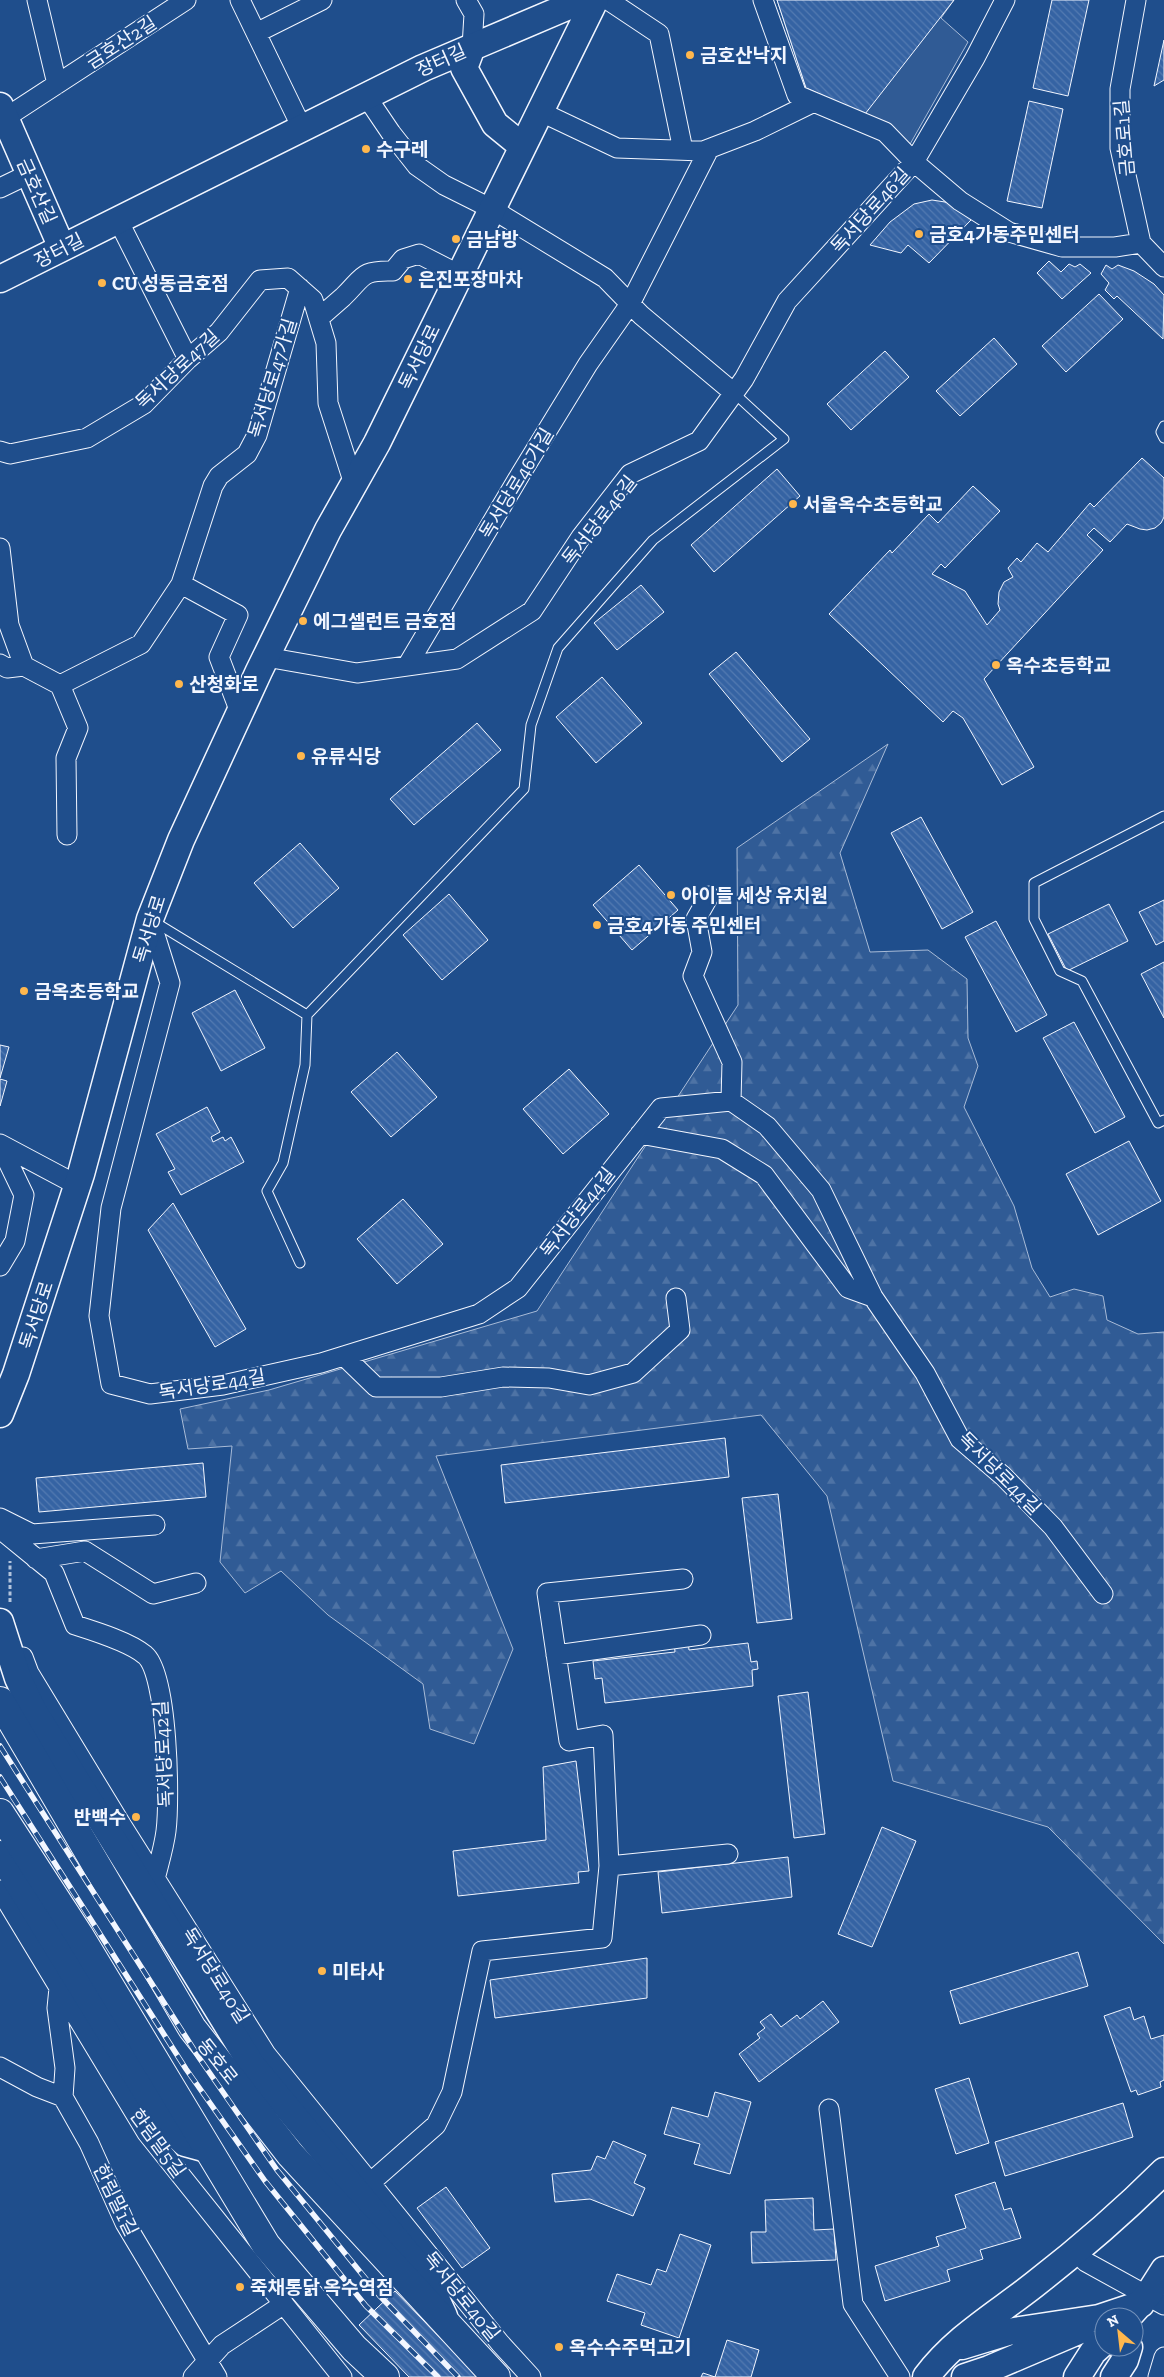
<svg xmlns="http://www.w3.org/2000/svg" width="1164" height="2377" viewBox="0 0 1164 2377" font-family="'Zilla Slab','Noto Sans KR',serif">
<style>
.built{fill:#305b95;stroke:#a8bbd7}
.forest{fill:url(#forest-firs);stroke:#a8bbd7}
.building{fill:url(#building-back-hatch);stroke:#f2f6ff}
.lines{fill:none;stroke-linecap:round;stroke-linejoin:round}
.lane-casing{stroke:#f2f6ff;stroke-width:11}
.street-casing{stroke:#f2f6ff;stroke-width:21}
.secondary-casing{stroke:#f2f6ff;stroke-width:29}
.primary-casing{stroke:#f2f6ff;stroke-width:30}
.path{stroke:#b3c4dc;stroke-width:3;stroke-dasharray:4 2.5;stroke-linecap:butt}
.lane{stroke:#1f4e8c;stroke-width:9}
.street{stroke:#1f4e8c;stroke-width:19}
.secondary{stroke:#1f4e8c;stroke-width:26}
.primary{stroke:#1f4e8c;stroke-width:28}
.rail-casing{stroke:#f2f6ff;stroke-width:5.5}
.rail{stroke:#1f4e8c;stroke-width:4;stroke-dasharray:11;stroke-linecap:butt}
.poi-dot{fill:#ffb74d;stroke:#1f4e8c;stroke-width:2}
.labels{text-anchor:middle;stroke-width:4;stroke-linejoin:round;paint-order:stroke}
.street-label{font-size:19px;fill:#f2f6ff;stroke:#1f4e8c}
.poi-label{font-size:19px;font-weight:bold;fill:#f2f6ff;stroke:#1f4e8c;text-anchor:start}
</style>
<defs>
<pattern id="forest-firs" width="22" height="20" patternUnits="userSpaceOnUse" patternTransform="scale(1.25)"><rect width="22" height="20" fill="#305b95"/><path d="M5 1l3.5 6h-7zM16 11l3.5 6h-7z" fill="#4e73a5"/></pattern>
<pattern id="building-back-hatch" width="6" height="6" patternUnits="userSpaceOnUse" patternTransform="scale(1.25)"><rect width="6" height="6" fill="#3563a3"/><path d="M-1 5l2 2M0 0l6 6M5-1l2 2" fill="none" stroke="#537ab1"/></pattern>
</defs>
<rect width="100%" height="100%" fill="#1f4e8c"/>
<!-- built -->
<path class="built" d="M777 0H954L941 18 968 42 909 146 865 114 806 88Z"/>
<!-- forest -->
<path class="forest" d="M888 744 840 853 870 952 928 950 967 979 968 1038 978 1066 964 1107 1014 1206 1032 1268 1050 1297 1074 1289 1103 1296 1107 1320 1138 1334 1164 1332V1944L1048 1827 893 1781 827 1496 761 1415 436 1456 513 1649 474 1744 430 1729 423 1684 328 1615 281 1571 245 1593 220 1562 232 1446 188 1449 180 1409 269 1390 537 1311 738 1005 737 848Z"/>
<!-- building -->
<path class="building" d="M777 0H954L865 114 806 88Z
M1052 0H1089L1068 96 1033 88Z
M1164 40V80L1154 86Z
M1029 101 1063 109 1042 208 1007 201Z
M932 200 945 202 958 207 971 220 929 263 908 245 901 253 870 245 890 222 914 204Z
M1049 261 1061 272 1069 264 1075 267 1080 264 1091 273 1062 299 1037 273Z
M1106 265 1112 269 1118 265 1134 271 1154 284 1164 295 1163 339 1117 296 1114 299 1105 290 1109 283 1101 274Z
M1099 294 1123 319 1066 372 1042 346Z
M994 338 1017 364 960 416 936 391Z
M885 351 909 377 851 430 827 404Z
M1142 458 1164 478V517L1161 523 1155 528 1147 530 1140 529 1127 524 1110 542 1094 528 1087 535 1103 550 984 679 1034 767 1002 785 963 718 953 711 943 722 829 614 890 550 892 553 929 514 938 523 973 486 1000 511 945 568 941 564 932 574 965 591 987 625 1000 610 998 604 999 592 1004 582 1013 577 1008 568 1017 558 1021 562 1037 543 1048 552 1090 503 1094 507Z
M777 469 800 496 714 572 691 545Z
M641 585 664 612 617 650 594 623Z
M736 652 810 739 782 762 709 674Z
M602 677 642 723 596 763 556 717Z
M477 723 501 750 414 825 390 799Z
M921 817 973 912 942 929 891 833Z
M300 843 339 888 293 928 254 883Z
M639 865 678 910 632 950 593 905Z
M449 894 488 940 442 980 403 935Z
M1164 900V941L1156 945 1139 912Z
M1109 904 1128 941 1067 971 1048 934Z
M996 921 1047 1015 1016 1032 965 937Z
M1164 962V1018L1141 974Z
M235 990 265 1048 221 1071 192 1013Z
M1074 1022 1125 1117 1095 1133 1043 1038Z
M0 1045 9 1047 0 1078Z
M397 1052 437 1097 391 1137 351 1092Z
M569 1069 609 1114 563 1154 523 1109Z
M0 1079 7 1081 0 1106Z
M207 1107 220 1132 211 1137 213 1142 223 1137 225 1141 231 1137 244 1162 181 1195 168 1172 175 1169 156 1134Z
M1129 1141 1161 1201 1098 1235 1066 1174Z
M403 1199 443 1244 397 1284 357 1239Z
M173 1203 246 1329 215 1347 148 1230Z
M725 1438 729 1477 505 1503 501 1465Z
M203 1463 206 1497 39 1512 36 1478Z
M778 1494 792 1619 757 1623 742 1498Z
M688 1640 689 1650 748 1643 751 1662 757 1661 758 1669 752 1670 753 1686 605 1703 602 1678 595 1679 593 1661 675 1652 674 1642Z
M808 1692 825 1834 794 1838 778 1696Z
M576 1761 589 1871 578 1872 579 1883 458 1896 453 1851 546 1840 543 1767Z
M882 1827 916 1841 872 1947 838 1934Z
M788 1857 792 1897 662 1913 658 1872Z
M1078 1952 1088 1986 960 2024 950 1991Z
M647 1958V1998L495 2018 490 1980Z
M823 2001 839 2022 759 2082 739 2054 760 2038 757 2034 765 2028 760 2022 771 2014 781 2027 797 2015 800 2019Z
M1130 2007 1134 2020 1144 2016 1151 2039 1164 2035V2080L1160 2082 1161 2087 1138 2095 1136 2090 1131 2092 1104 2016Z
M969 2078 989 2143 956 2154 935 2089Z
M715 2092 751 2102 730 2174 694 2164 700 2144 664 2134 672 2107 708 2117Z
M1123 2103 1133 2137 1005 2176 995 2142Z
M613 2141 646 2155 634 2183 645 2188 633 2216 590 2199 555 2202 552 2174 591 2170 597 2156 605 2159Z
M995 2182 1004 2210 1011 2208 1021 2238 980 2250 983 2259 947 2270 950 2281 885 2301 875 2266 939 2246 936 2237 966 2228 955 2195Z
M446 2187 490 2248 462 2268 417 2208Z
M813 2198 814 2230 834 2229 836 2260 752 2263 751 2232H766L765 2200Z
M680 2234 711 2245 679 2338 641 2325 645 2313 607 2301 617 2274 651 2285 657 2269 666 2272Z
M395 2291 478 2377H409L359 2325Z
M727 2340 759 2350 751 2377H701L703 2373 715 2377Z"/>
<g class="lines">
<defs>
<path id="lane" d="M1164 426 1161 432 1164 438
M1164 816 1034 883V919L1060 971 1082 981 1158 1123 1164 1120
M153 921 307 1015 524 789 531 725 558 648 653 540 784 439 734 393
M300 1263 267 1191 283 1163 305 1065 307 1015"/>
<path id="street" d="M37 0 57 84
M240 0 302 128
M466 0 474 14 472 47
M608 0 659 34 683 150
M763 0 797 95 885 132 914 162 960 201 1009 232 1062 247H1115L1141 243
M1136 0 1120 89V148L1141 243 1164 267
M256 33 322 0
M366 96 391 133 417 166 444 185 492 209 605 278 641 315 734 393
M539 111 617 148 703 151 755 131 812 103
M5 118 186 0
M0 188 29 174
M118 220 188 359
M319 318C327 311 335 304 343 297 364 277 360 270 393 271L403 259 419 254 460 275
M0 451 10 454 87 438 144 404 188 359 219 332 260 280 288 278 313 300 326 343 328 403 354 484
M0 548 9 625 24 666
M181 584 238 615 219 657 240 712
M266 657 357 673 457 659 532 611 581 537 630 474 699 441 744 379 787 301 914 162 975 58 1005 0
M0 664 7 668 24 666 60 685 78 728 66 758 67 835
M407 666 520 475 588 364 630 304 709 149
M60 685 141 644 181 584 213 486 219 476 247 454 257 435 300 288
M709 896 696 919 702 952 693 976 732 1062 731 1101
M150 919 170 983 111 1208 99 1316 111 1384 150 1394 223 1385 321 1363 479 1314 518 1288 661 1108 731 1101 767 1126 821 1190 873 1297 925 1373 960 1439 1003 1476 1053 1527 1103 1594
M640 1134 722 1149 764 1175 848 1288 873 1297
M0 1144 77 1185
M0 1145 24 1195 15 1241 0 1266
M344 1356 376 1387H441L503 1377 549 1378 589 1385 633 1373 680 1330 676 1298
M0 1518 32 1534 155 1525
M0 1529 54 1573 75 1625C94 1631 130 1642 145 1655 168 1674 170 1800 166 1831 164 1847 159 1863 155 1879
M36 1559 85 1551 153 1594 196 1583
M556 1655 701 1635
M23 1657 29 1673 119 1821 266 2054 500 2343 531 2377
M609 1866 603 1735 569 1741 547 1593 683 1579
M0 1890 147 2133 342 2377
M59 1988 57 2008 65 2068 63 2097
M0 2067 37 2087 63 2097 89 2143 125 2223 217 2377
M829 2109 853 2304 900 2377
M370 2183 436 2125 452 2092 482 1951 602 1938 609 1866 728 1854
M1076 2251 1086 2262 1164 2305
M193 2377 222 2345 284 2304
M1158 2377 1164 2357"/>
<path id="secondary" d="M472 47 464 68 495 124 522 146
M0 106 62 248
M0 279 423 68 583 0
M0 1414 16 1374 81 1174 150 919 181 840 259 671 328 530 377 443 595 0
M0 1622 18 1678 33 1710 252 2065 424 2273 444 2316
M0 1854 167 2126 185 2143 207 2149
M1129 2316 1148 2295 1164 2270
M962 2346 1008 2332 1099 2318 1141 2304
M926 2377C955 2338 997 2314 1035 2284 1080 2249 1123 2212 1164 2171
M965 2377 989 2369 1083 2329
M1077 2377 1093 2352 1104 2342
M1114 2377 1125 2360 1129 2347"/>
<path id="primary" d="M0 1701 192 2028 290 2154 496 2377
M0 1813 79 1935 266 2245 354 2348 385 2377"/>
</defs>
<!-- lane casing -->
<use href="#lane" class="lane-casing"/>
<!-- street casing -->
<use href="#street" class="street-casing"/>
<!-- secondary casing -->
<use href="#secondary" class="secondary-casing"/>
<!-- primary casing -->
<use href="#primary" class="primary-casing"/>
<!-- path -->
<path class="path" d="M10 1602V1561"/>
<!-- lane -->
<use href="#lane" class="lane"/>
<!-- street -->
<use href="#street" class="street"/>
<!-- secondary -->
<use href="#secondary" class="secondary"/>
<!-- primary -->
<use href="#primary" class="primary"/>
<defs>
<path id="rail" d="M0 1746 200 2059 277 2170 379 2295 458 2377
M0 1777 186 2069 265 2181 366 2306 438 2377"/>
</defs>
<!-- rail casing -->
<use href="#rail" class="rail-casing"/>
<!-- rail -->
<use href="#rail" class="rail"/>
</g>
<!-- markers -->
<g class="poi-dot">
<circle cx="690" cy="55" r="5"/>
<circle cx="366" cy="149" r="5"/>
<circle cx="919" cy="234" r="5"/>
<circle cx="456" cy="239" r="5"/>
<circle cx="408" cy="279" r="5"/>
<circle cx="102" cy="283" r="5"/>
<circle cx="793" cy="504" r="5"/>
<circle cx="303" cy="621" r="5"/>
<circle cx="996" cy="665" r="5"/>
<circle cx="179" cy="684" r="5"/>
<circle cx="301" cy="756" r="5"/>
<circle cx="671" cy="895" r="5"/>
<circle cx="597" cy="925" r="5"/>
<circle cx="24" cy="991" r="5"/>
<circle cx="136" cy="1817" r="5"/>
<circle cx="322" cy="1971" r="5"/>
<circle cx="240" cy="2287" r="5"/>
<circle cx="559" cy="2347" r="5"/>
</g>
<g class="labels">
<!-- street labels -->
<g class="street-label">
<text transform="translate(121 42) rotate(-33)" y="7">금호산2길</text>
<text transform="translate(441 60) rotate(-24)" y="7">장터길</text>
<text transform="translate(1124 138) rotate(-95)" y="7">금호로1길</text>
<text transform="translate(37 191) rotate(66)" y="7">금호산길</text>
<text transform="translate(870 210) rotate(-48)" y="7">독서당로46길</text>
<text transform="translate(59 250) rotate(-27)" y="7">장터길</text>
<text transform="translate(419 357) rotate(-64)" y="7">독서당로</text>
<text transform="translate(177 369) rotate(-43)" y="7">독서당로47길</text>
<text transform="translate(272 378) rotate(-73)" y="7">독서당로47가길</text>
<text transform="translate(516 483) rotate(-59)" y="7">독서당로46가길</text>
<text transform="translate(599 520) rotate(-52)" y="7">독서당로46길</text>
<text transform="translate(149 929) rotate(-73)" y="7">독서당로</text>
<text transform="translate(577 1212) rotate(-52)" y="7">독서당로44길</text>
<text transform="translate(36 1315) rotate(-72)" y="7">독서당로</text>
<text transform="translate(212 1384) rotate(-9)" y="7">독서당로44길</text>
<text transform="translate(1000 1473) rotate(45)" y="7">독서당로44길</text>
<text transform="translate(163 1754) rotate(-93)" y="7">독서당로42길</text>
<text transform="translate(216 1975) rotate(58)" y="7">독서당로40길</text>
<text transform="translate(218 2061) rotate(52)" y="7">동호로</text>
<text transform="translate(158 2143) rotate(54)" y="7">한림말5길</text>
<text transform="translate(116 2200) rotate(64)" y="7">한림말1길</text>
<text transform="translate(462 2296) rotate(51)" y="7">독서당로40길</text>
</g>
<!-- poi labels -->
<g class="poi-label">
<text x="700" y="62">금호산낙지</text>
<text x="376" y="156">수구레</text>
<text x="929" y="241">금호4가동주민센터</text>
<text x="466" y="246">금남방</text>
<text x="418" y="286">은진포장마차</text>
<text x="112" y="290">CU 성동금호점</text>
<text x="803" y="511">서울옥수초등학교</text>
<text x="313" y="628">에그셀런트 금호점</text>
<text x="1006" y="672">옥수초등학교</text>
<text x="189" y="691">산청화로</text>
<text x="311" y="763">유류식당</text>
<text x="681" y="902">아이들 세상 유치원</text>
<text x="607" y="932">금호4가동 주민센터</text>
<text x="34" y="998">금옥초등학교</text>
<text x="126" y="1824" text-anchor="end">반백수</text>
<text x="332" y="1978">미타사</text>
<text x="250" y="2294">죽채통닭 옥수역점</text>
<text x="569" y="2354">옥수수주먹고기</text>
</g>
</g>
<!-- north arrow -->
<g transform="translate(1119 2332) rotate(332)"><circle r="24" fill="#1f4e8c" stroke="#7391ba"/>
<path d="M0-4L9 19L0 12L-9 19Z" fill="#ffb74d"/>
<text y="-8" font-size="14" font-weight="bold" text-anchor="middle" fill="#f2f6ff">N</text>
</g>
</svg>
